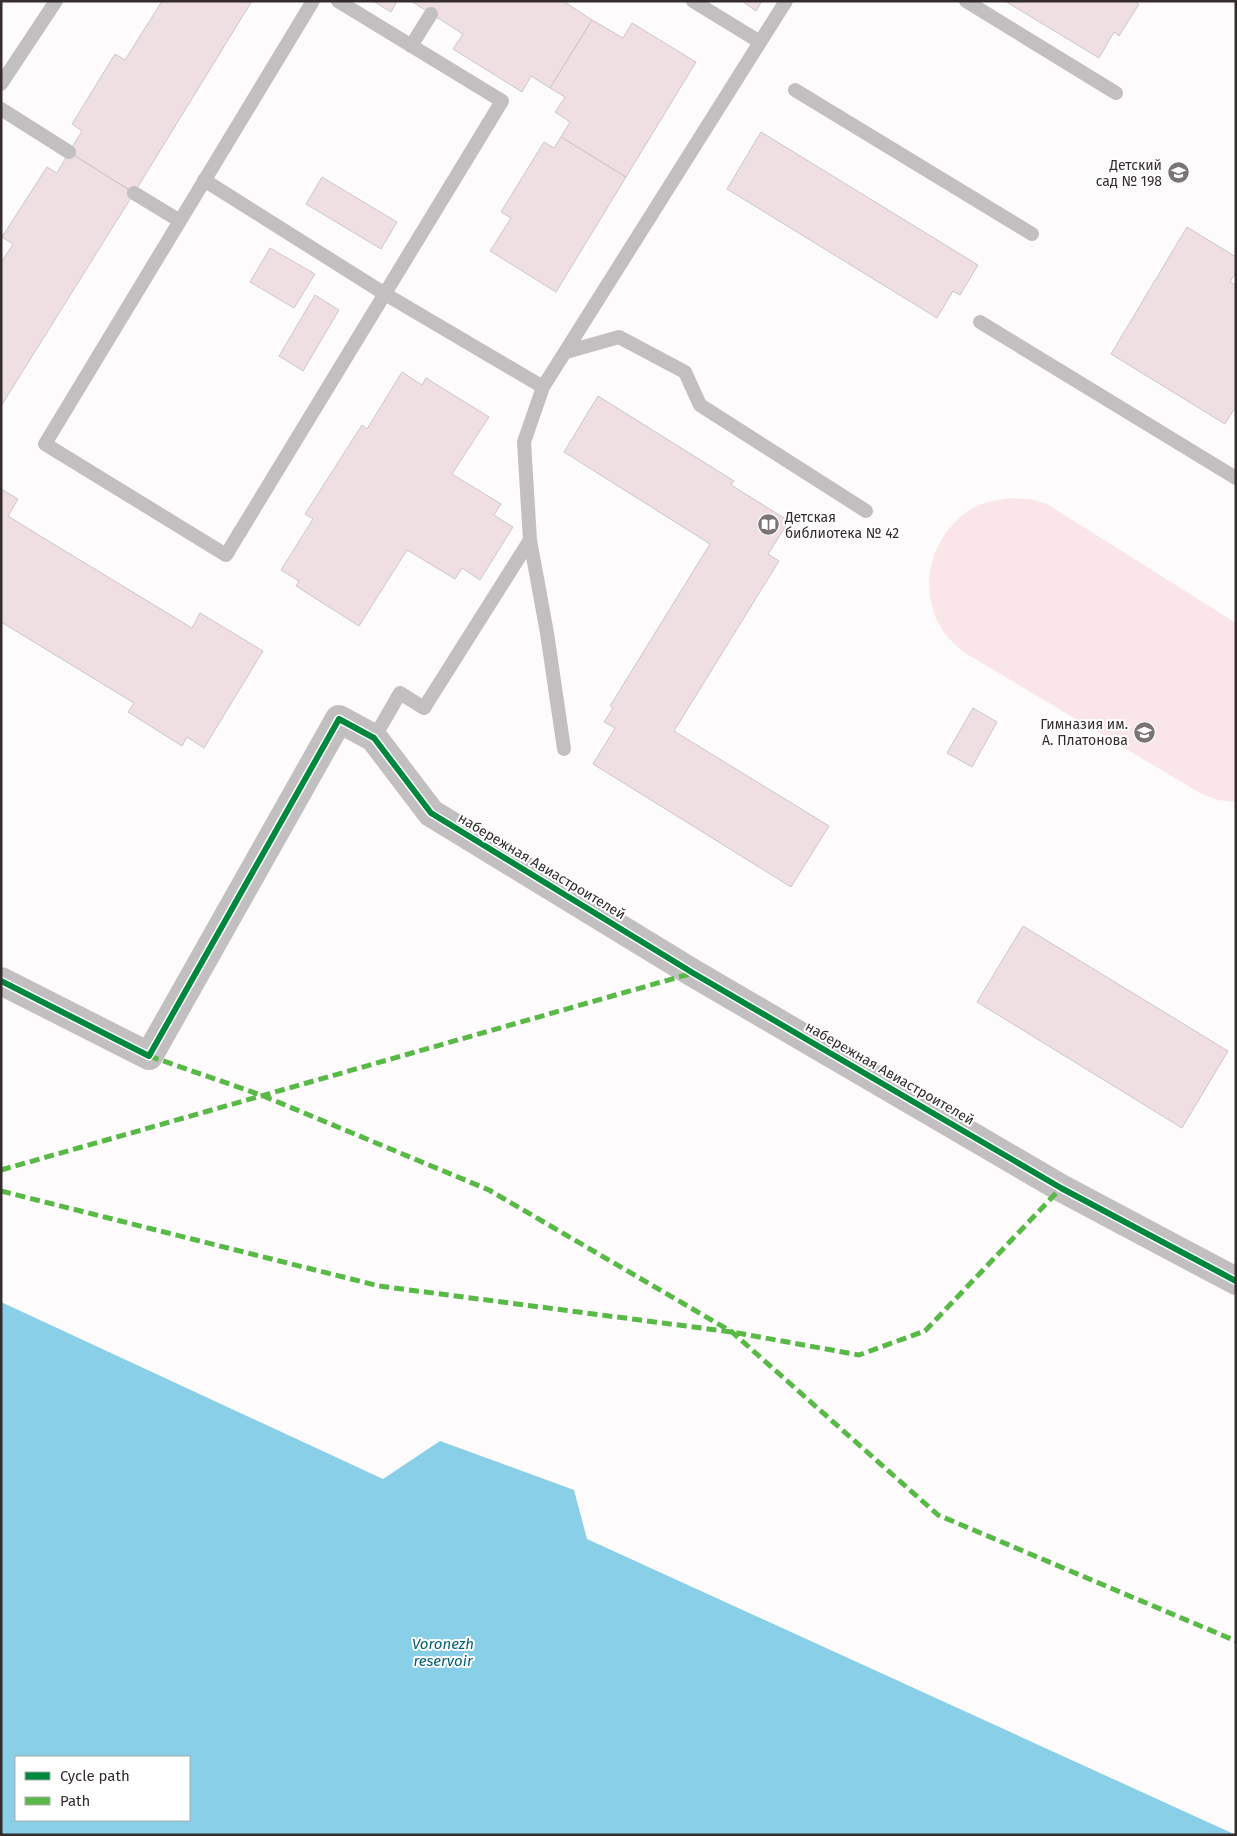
<svg xmlns="http://www.w3.org/2000/svg" width="1237" height="1836" viewBox="0 0 1237 1836" font-family="'Fira Sans',sans-serif">
<style>
.green{fill:#fae6e9}
.water{fill:#88cfe7;fill-rule:evenodd}
.building{fill:#efdfe2;stroke:#ccc8c9}
.lines{fill:none;stroke-linecap:round;stroke-linejoin:round}
.lane{stroke:#c2bfc0;stroke-width:14}
.street{stroke:#c2bfc0;stroke-width:28}
.quiet{stroke:#58b947;stroke-width:5;stroke-dasharray:10 5;stroke-linecap:butt}
.cycleway-casing{stroke:#fff;stroke-width:9}
.cycleway{stroke:#00873e;stroke-width:6}
.labels{text-anchor:middle;stroke-width:4;stroke-linejoin:round;paint-order:stroke}
.poi-label{font-size:14px;fill:#342c2d;stroke:#fff;text-anchor:end}
.street-label{font-size:14px;fill:#342c2d;stroke:#fff}
.water-label{font-size:15px;font-style:italic;fill:#035e75;stroke:#fff}
</style>
<rect width="100%" height="100%" fill="#fefbfc"/>
<!-- green -->
<path class="green" d="M1012 498 1030 499 1047 504 1236 623V802L1218 800 1200 793 965 653C957 646 949 640 943 631 917 591 929 538 968 511 981 502 996 500 1012 498Z"/>
<!-- water -->
<path class="water" d="M1 1302 383 1479 440 1441 574 1490 587 1539 1236 1835H1ZM16 1757H189V1820H16Z"/>
<!-- building -->
<path class="building" d="M162 1H252L134 193 69 152 82 131 72 124 115 54 125 60Z
M373 1H397L391 12Z
M411 1H563L592 20 550 88 531 76 522 92 453 49 463 34Z
M742 1H762L756 11Z
M1005 1H1135L1139 4 1119 36 1114 32 1099 58Z
M592 20 623 38 632 23 696 62 626 177 561 137 570 122 555 112 565 97 550 88Z
M761 132 978 265 960 295 953 291 937 318 727 189Z
M561 137 626 177 556 292 490 251 511 218 501 212 544 142 554 148Z
M69 152 134 193 1 406V263L13 244 2 237 47 167 57 173Z
M322 177 397 222 381 249 306 204Z
M1187 227 1236 257V272L1230 282 1236 285V406L1225 424 1111 354Z
M270 248 315 274 294 308 250 282Z
M315 295 339 310 303 371 279 356Z
M402 372 422 385 426 378 489 417 452 474 501 504 494 515 513 527 480 580 462 568 455 579 407 550 359 626 296 586 299 581 281 570 313 519 305 514 362 425 367 429Z
M598 396 734 481 731 485 789 521 768 554 779 561 674 731 829 826 791 887 593 764 615 728 604 722 613 708 610 706 710 544 564 452Z
M1 489 18 499 8 516 37 534 192 628 200 613 263 651 204 748 187 737 182 746 128 712 134 703 1 622Z
M973 708 997 722 972 767 947 753Z
M1023 926 1228 1051 1182 1128 977 1002Z"/>
<g class="lines">
<!-- lane -->
<path class="lane" d="M313 1 45 444 226 555 502 101 338 1
M693 1 760 42
M966 1 1116 93
M411 46 431 14
M1 84 56 1
M795 90 1032 234
M1 109 69 152
M204 180 385 294 543 387
M134 193 180 221
M980 322 1236 478
M566 352 619 337 685 372 700 405 866 511
M530 540 547 633 564 749
M374 738 400 693 424 708 530 540 524 442 543 387 786 1"/>
<!-- street -->
<path class="street" d="M1 981 149 1056 339 719 374 738 431 813 693 973 1061 1188 1236 1281"/>
<!-- quiet -->
<path class="quiet" d="M149 1056 261 1095 489 1190 732 1332 938 1515 1236 1641
M1 1170 693 973
M1 1191 379 1286 732 1332 859 1355 925 1331 1061 1188"/>
<defs>
<path id="cycleway" d="M1 981 149 1056 339 719 374 738 431 813 693 973 1061 1188 1236 1281"/>
</defs>
<!-- cycleway casing -->
<use href="#cycleway" class="cycleway-casing"/>
<!-- cycleway -->
<use href="#cycleway" class="cycleway"/>
</g>
<!-- icons -->
<defs>
<symbol id="school-disc" viewBox="-11 -11 22 22"><circle r="9.5" fill="#7b7475" stroke="#fff"/><path d="M0-5L7-2L0 1L-7-2ZM-4 1L0 2.5L4 1V4Q0 6-4 4Z" fill="#fff"/></symbol>
<symbol id="library-disc" viewBox="-11 -11 22 22"><circle r="9.5" fill="#7b7475" stroke="#fff"/><path d="M-6-4Q-3-5.5-.7-3.5V5Q-3 3-6 4ZM6-4Q3-5.5 .7-3.5V5Q3 3 6 4Z" fill="#fff"/></symbol>
</defs>
<g fill-rule="evenodd">
<use href="#school-disc" x="1166" y="160" width="25" height="25"/>
<use href="#library-disc" x="756" y="512" width="25" height="25"/>
<use href="#school-disc" x="1132" y="720" width="25" height="25"/>
</g>
<g class="labels">
<!-- poi labels -->
<g class="poi-label">
<text x="1162" y="170">Детский<tspan x="1162" dy="16">сад № 198</tspan></text>
<text x="785" y="522" text-anchor="start">Детская<tspan x="785" dy="16">библиотека № 42</tspan></text>
<text x="1128" y="729">Гимназия им.<tspan x="1128" dy="16">А. Платонова</tspan></text>
</g>
<!-- street labels -->
<g class="street-label">
<text transform="translate(542 866) rotate(31)" y="5">набережная Авиастроителей</text>
<text transform="translate(890 1073) rotate(30)" y="5">набережная Авиастроителей</text>
</g>
<!-- water labels -->
<g class="water-label">
<text x="443" y="1649">Voronezh<tspan x="443" dy="17">reservoir</tspan></text>
</g>
</g>
<!-- border -->
<rect width="1237" height="1836" fill="none" stroke="#342c2d" stroke-width="5"/>
<!-- legend -->
<rect x="15" y="1756" width="175" height="65" fill="#ffffff" stroke="#aeabab"/>
<rect x="25" y="1772" width="25" height="8" fill="#00873e" stroke="#aeabab"/>
<text x="60" y="1781" font-size="15" fill="#342c2d">Cycle path</text>
<rect x="25" y="1797" width="25" height="8" fill="#58b947" stroke="#aeabab"/>
<text x="60" y="1806" font-size="15" fill="#342c2d">Path</text>
</svg>
